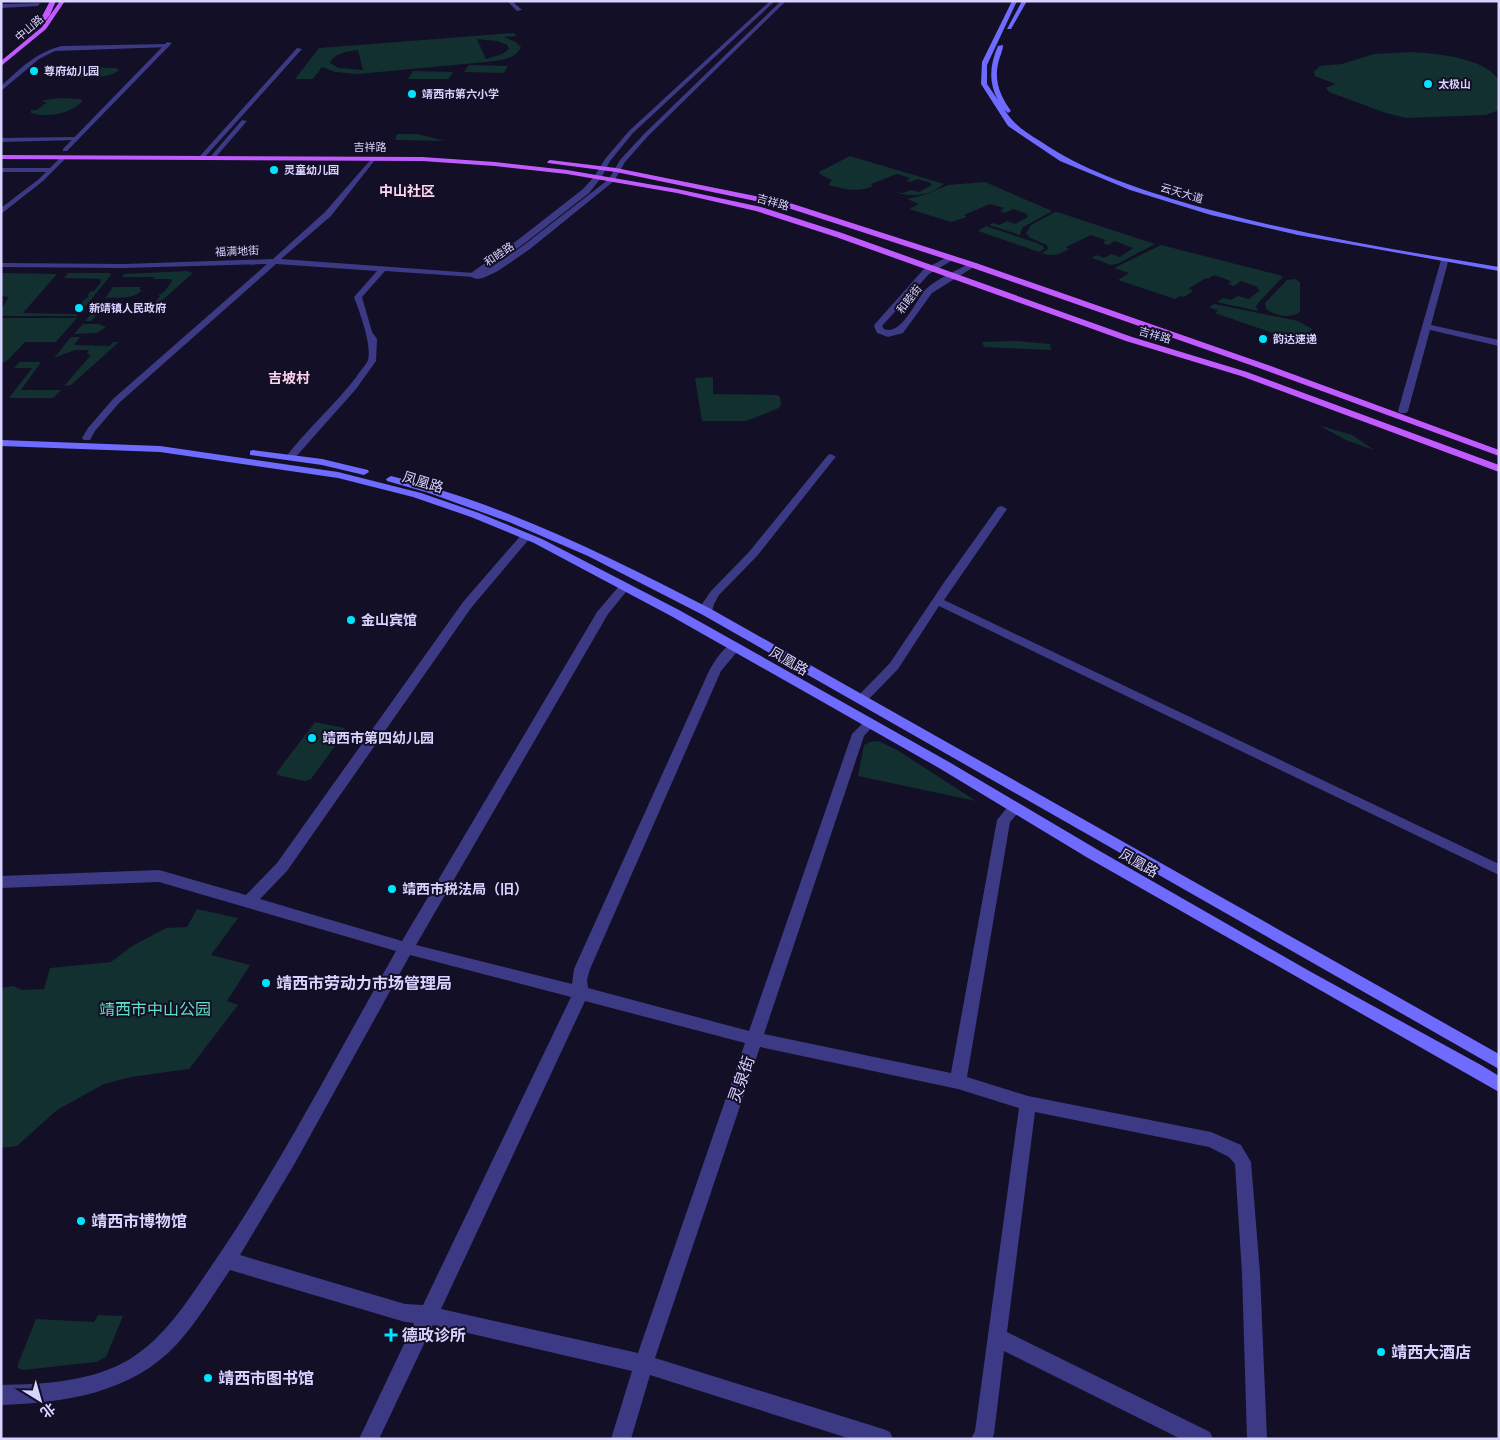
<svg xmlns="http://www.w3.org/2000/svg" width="1500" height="1440" viewBox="0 0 1500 1440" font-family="'DejaVu Sans','Noto Sans SC',sans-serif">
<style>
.green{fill:#12302f;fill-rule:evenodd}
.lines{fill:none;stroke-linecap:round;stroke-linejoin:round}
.pedestrian{fill:#3d3a85;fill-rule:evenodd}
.minor{fill:#3d3a85;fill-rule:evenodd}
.tertiary{fill:#3d3a85;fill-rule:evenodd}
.secondary{fill:#6f6bff;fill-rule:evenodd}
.primary{fill:#c25bff;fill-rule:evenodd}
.poi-dot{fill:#00e5ff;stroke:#130f26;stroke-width:2}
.labels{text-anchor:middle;stroke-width:4;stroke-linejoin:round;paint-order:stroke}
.far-street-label{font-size:11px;fill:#d9d4ff;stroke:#130f26}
.far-poi-label{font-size:11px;font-weight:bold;fill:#d9d4ff;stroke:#130f26;text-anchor:start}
.far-quarter-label{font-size:14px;font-weight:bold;fill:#ffd6f0;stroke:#130f26}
.street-label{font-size:14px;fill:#d9d4ff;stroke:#130f26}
.poi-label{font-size:14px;font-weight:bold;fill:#d9d4ff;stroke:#130f26;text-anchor:start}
.near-poi-label{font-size:16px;font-weight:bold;fill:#d9d4ff;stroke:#130f26;text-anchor:start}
.near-park-label{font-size:16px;fill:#5fe0c0;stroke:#130f26}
.near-street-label{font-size:16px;fill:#d9d4ff;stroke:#130f26}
</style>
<rect width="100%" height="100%" fill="#130f26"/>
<!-- green -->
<path class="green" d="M514 33 516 36 504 37 516 42 521 47C517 57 505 59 496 61L358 74 335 72 322 67 313 79H295L319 48ZM477 39 497 41 507 45 509 49 502 54 486 59ZM358 50 363 70 339 68 330 63C334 53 348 51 358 50Z
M1412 52C1436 54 1486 57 1499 81V110L1486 115 1406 118 1386 113 1329 92 1326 88 1335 84 1315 76 1314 72 1320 66 1342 64 1374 54Z
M469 65 508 66 504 73 464 72Z
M82 67 116 68 119 70C112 79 78 78 67 76L74 69Z
M413 71 453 72 449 79H408Z
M61 98 80 99 83 101C70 114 48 118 31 113V110H37L47 102H42L45 100Z
M397 134H417L445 141 395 140Z
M850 156 944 184C928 196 914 198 895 192L903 193 911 190 919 192 932 185 930 184 931 183 918 179 910 182 906 181 910 178 897 174 871 184 873 186C857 193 845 189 828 185L832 180 821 175 819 172Z
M985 182 1052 211 1022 228 1020 235 989 225 993 223 999 225 1007 221 1015 224 1028 217 1027 214 1013 209 1005 213 1000 211 1004 208 990 204 964 215 967 217 951 222 909 209 919 204 907 199 924 195 948 185Z
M1055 212H1057L1155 244 1117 264 1111 265 1092 258 1096 255 1104 258 1111 254 1120 257 1133 248 1115 241 1108 245 1103 243 1106 240 1091 235 1066 247 1069 249C1059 255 1052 257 1042 253L1048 249 1047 245 1030 238 1026 233 1031 225Z
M986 226 1037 243 1043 246 1044 249 1039 252 978 231Z
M1161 245 1279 275 1283 277 1258 303 1256 307 1259 311H1258L1217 302 1223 298 1231 300 1238 296 1249 299 1260 290 1257 288 1258 287 1241 281 1234 286 1228 284 1231 281 1214 275 1208 279 1206 278 1189 288 1193 291 1184 297 1180 296 1175 299 1118 280 1129 273 1114 268Z
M187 271 193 273 148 313 99 312 91 321H85L96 309 147 308 150 305 154 304 160 296H158L165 291 172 281 171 279H153L154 277H122L124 274Z
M1 273 57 274 23 313 76 314 78 316H1V309L9 297 1 296Z
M68 273H110L111 275 85 307H76L89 296H87L91 291H94L102 281H100L101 279 64 278Z
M1295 279 1300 282V312C1290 319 1276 316 1266 309L1265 303 1287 280Z
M113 287H141L139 290H142C134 300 117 297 105 298Z
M1214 304 1298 321 1312 329 1302 343 1215 313 1218 311 1209 307Z
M1 318H77L56 342H25L8 360 2 363Z
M83 324H99L106 327 97 333 74 334Z
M71 337H80L74 345 110 346 113 342H119L71 385 64 386 91 355 87 354 89 350H75L54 358Z
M1016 341 1050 344 1051 350 984 347 982 342Z
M19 362H41L21 390H61L53 398H9L32 368H14Z
M713 377V394L777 395 780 397 781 405 779 408 746 421H702L695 378Z
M1318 425 1352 435 1374 450 1348 441Z
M315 722 344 728 346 731 311 779 305 781 277 775V772Z
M878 741 897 750 976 801 858 776 864 745 870 742Z
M197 909 238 918 211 955 250 965 227 1001 238 1005 189 1069 131 1077 104 1084 57 1110 17 1146 1 1148V988L13 986 22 990 44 989 50 968 111 962 132 946 166 928 187 927Z
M98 1315 123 1316 106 1357 96 1362 23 1370 18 1368V1364L36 1319 94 1322Z"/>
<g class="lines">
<!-- pedestrian -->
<path class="pedestrian" d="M40 3 38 6 1 8V4Z
M167 44 169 47 55 51 39 59 1 91V86C20 69 36 52 62 46Z
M79 137V139L77 140 1 142V138Z
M1 168H51L54 170 51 172H1Z
M1441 260 1448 262 1431 325 1499 340V346L1430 330 1408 411 1406 413H1400L1398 411Z"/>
<!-- minor -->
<path class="minor" d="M507 1H512L522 10 517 11Z
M167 42 172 43 67 151H63V149Z
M61 157 66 158 43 181 1 214V208L39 179Z
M373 157 376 159 375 160 331 216 281 259 474 273 478 275 474 277 385 271 362 297 372 332 377 339 376 361 356 389 293 460H287L285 458C307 429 335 405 357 376 360 371 366 365 368 360 372 345 360 313 354 297L377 271 276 264 119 403 95 431 90 440H84L82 438 88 428 113 399 267 264 124 268 1 267V263L124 264 273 259 325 212Z
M949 256 956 258 929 274 882 326 884 329C902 336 915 301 926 289 938 278 956 271 970 263L977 265 932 293 903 333 888 337 877 333 874 326 875 324 923 270Z
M831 454 836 457 834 459 757 556 719 595 714 604 711 615H703L701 612 702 604 711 591 749 552 828 455Z
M1002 506 1007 509 944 600 1499 864V875L939 606 898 669 865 703H857L855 700 857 697 890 663 945 581 998 507Z
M526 533 530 534 531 536 530 538 471 608 287 871 260 899 402 941 597 612 620 585H628L630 587 608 614 416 945 572 984 574 969 709 671C715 661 723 646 735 643L741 647 721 671 590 969 587 980 588 988 749 1031 852 734 865 721 869 720 875 724 864 736 764 1034 951 1073 997 820 1010 804H1020L1022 808 1010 822 967 1077 1028 1096 1211 1132 1241 1145 1251 1162 1260 1273 1267 1439H1247L1242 1273 1235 1164 1229 1157 1209 1147 1035 1112 1007 1332 1210 1432 1213 1439H1181L1004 1351 994 1434 992 1439H971L975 1431 1019 1108 958 1089 760 1047 655 1358 883 1429 890 1432 893 1439H851L650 1375 631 1439H611L632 1371 433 1325 379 1439H359L414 1323 405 1322 230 1270C213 1295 197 1322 177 1344 132 1393 64 1403 1 1405V1385C44 1384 92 1382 130 1359 165 1337 187 1302 210 1268 279 1168 335 1058 396 951L159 882 1 888V876L159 870 246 895 277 863 463 602 522 534ZM410 955 571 997 423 1305 405 1304 240 1255 295 1163ZM585 1001 745 1043 638 1353 441 1309Z"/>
<!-- tertiary -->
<path class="tertiary" d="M770 1H775L633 133 610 161 601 178 589 193 525 243 481 274 524 245 609 179 620 160 644 134 781 1H786L648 136 625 162 614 181 530 249 498 271 483 278 477 279 471 277V273L519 239 583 189 594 177 605 159 629 131Z
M297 48 302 49 204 158H200V156Z
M242 120 247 121 215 158H211V156Z"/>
<!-- secondary -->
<path class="secondary" d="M1012 1H1017L987 65V84L998 100C988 82 990 64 998 46L1003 45C1003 51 999 58 998 64 994 82 1001 97 1011 111L1008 113 1004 109C1014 125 1024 131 1040 141 1082 170 1131 186 1179 201 1283 232 1391 249 1499 267V271L1298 235 1211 215 1130 190 1060 161 1008 126 981 84 982 62Z
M1022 1H1027L1011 29H1007Z
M1 440 160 446 338 472 421 493 479 513 542 539 679 610 949 762 1098 850 1311 972 1481 1065 1499 1076V1092L1088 858 939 768 671 616 534 543 471 517 413 497 338 478 160 452 1 446Z
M253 450 322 459 368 470 369 472 364 475 322 465 250 455V451Z
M391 476C504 504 608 556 711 609L1499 1054V1069L703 615 588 556 509 522 429 493 387 481 386 479Z"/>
<!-- primary -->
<path class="primary" d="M50 1H56L50 15 41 26H37Z
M60 1H65L46 29 1 66V61L42 27Z
M1 155 422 157 495 162 567 170 677 189 761 207 842 233 1132 337 1247 372 1499 465V472L1241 376 1126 341 836 237 756 211 677 193 567 174 495 166 422 161 1 159Z
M550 160 616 168 790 203 976 263 1265 364 1499 450V456L1259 368 970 267 785 207 616 172 548 163 547 162Z"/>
</g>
<!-- markers -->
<g class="poi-dot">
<circle cx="34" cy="71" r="5"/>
<circle cx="1428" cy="84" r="5"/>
<circle cx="412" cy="94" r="5"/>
<circle cx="274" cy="170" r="5"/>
<circle cx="79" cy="308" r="5"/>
<circle cx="1263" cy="339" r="5"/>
<circle cx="351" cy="620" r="5"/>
<circle cx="312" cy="738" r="5"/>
<circle cx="392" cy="889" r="5"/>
<circle cx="266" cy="983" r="5"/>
<circle cx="81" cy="1221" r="5"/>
<path d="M388.5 1327.5h5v5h5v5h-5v5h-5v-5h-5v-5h5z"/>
<circle cx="1381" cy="1352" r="5"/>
<circle cx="208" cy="1378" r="5"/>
</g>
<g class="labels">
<!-- far-street labels -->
<g class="far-street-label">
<text transform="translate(29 28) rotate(-41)" y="4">中山路</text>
<text x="370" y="151">吉祥路</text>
<text transform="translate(1182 193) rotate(16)" y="4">云天大道</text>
<text transform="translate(773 202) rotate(16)" y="4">吉祥路</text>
<text transform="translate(237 251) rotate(-2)" y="4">福满地街</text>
<text transform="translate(499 254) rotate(-34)" y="4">和睦路</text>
<text transform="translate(909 299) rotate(-52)" y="4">和睦街</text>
<text transform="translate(1155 335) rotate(16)" y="4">吉祥路</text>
</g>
<!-- far-poi labels -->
<g class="far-poi-label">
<text x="44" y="75">尊府幼儿园</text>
<text x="1438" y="88">太极山</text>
<text x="422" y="98">靖西市第六小学</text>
<text x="284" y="174">灵童幼儿园</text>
<text x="89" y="312">新靖镇人民政府</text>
<text x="1273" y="343">韵达速递</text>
</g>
<!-- far-quarter labels -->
<g class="far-quarter-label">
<text x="407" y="196">中山社区</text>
<text x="289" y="383">吉坡村</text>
</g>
<!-- street labels -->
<g class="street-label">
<text transform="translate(423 482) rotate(17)" y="5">凤凰路</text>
<text transform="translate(789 661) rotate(30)" y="5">凤凰路</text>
<text transform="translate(1139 863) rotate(30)" y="5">凤凰路</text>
</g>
<!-- poi labels -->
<g class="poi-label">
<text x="361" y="625">金山宾馆</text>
<text x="322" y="743">靖西市第四幼儿园</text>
<text x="402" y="894">靖西市税法局（旧）</text>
</g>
<!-- near-poi labels -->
<g class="near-poi-label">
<text x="276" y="989">靖西市劳动力市场管理局</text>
<text x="91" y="1227">靖西市博物馆</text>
<text x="402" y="1341">德政诊所</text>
<text x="1391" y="1358">靖西大酒店</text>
<text x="218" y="1384">靖西市图书馆</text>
</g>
<!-- near-park labels -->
<g class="near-park-label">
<text x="155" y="1015">靖西市中山公园</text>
</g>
<!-- near-street labels -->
<g class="near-street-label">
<text transform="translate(741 1079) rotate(-71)" y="6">灵泉街</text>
</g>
</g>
<!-- border -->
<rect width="1500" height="1440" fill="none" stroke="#d9d4ff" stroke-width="5"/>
<!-- north arrow -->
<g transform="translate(40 1400) rotate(143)" stroke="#130f26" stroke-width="4" paint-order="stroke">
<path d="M0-4L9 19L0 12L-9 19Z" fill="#d9d4ff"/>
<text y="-8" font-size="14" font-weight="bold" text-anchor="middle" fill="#d9d4ff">北</text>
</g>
</svg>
